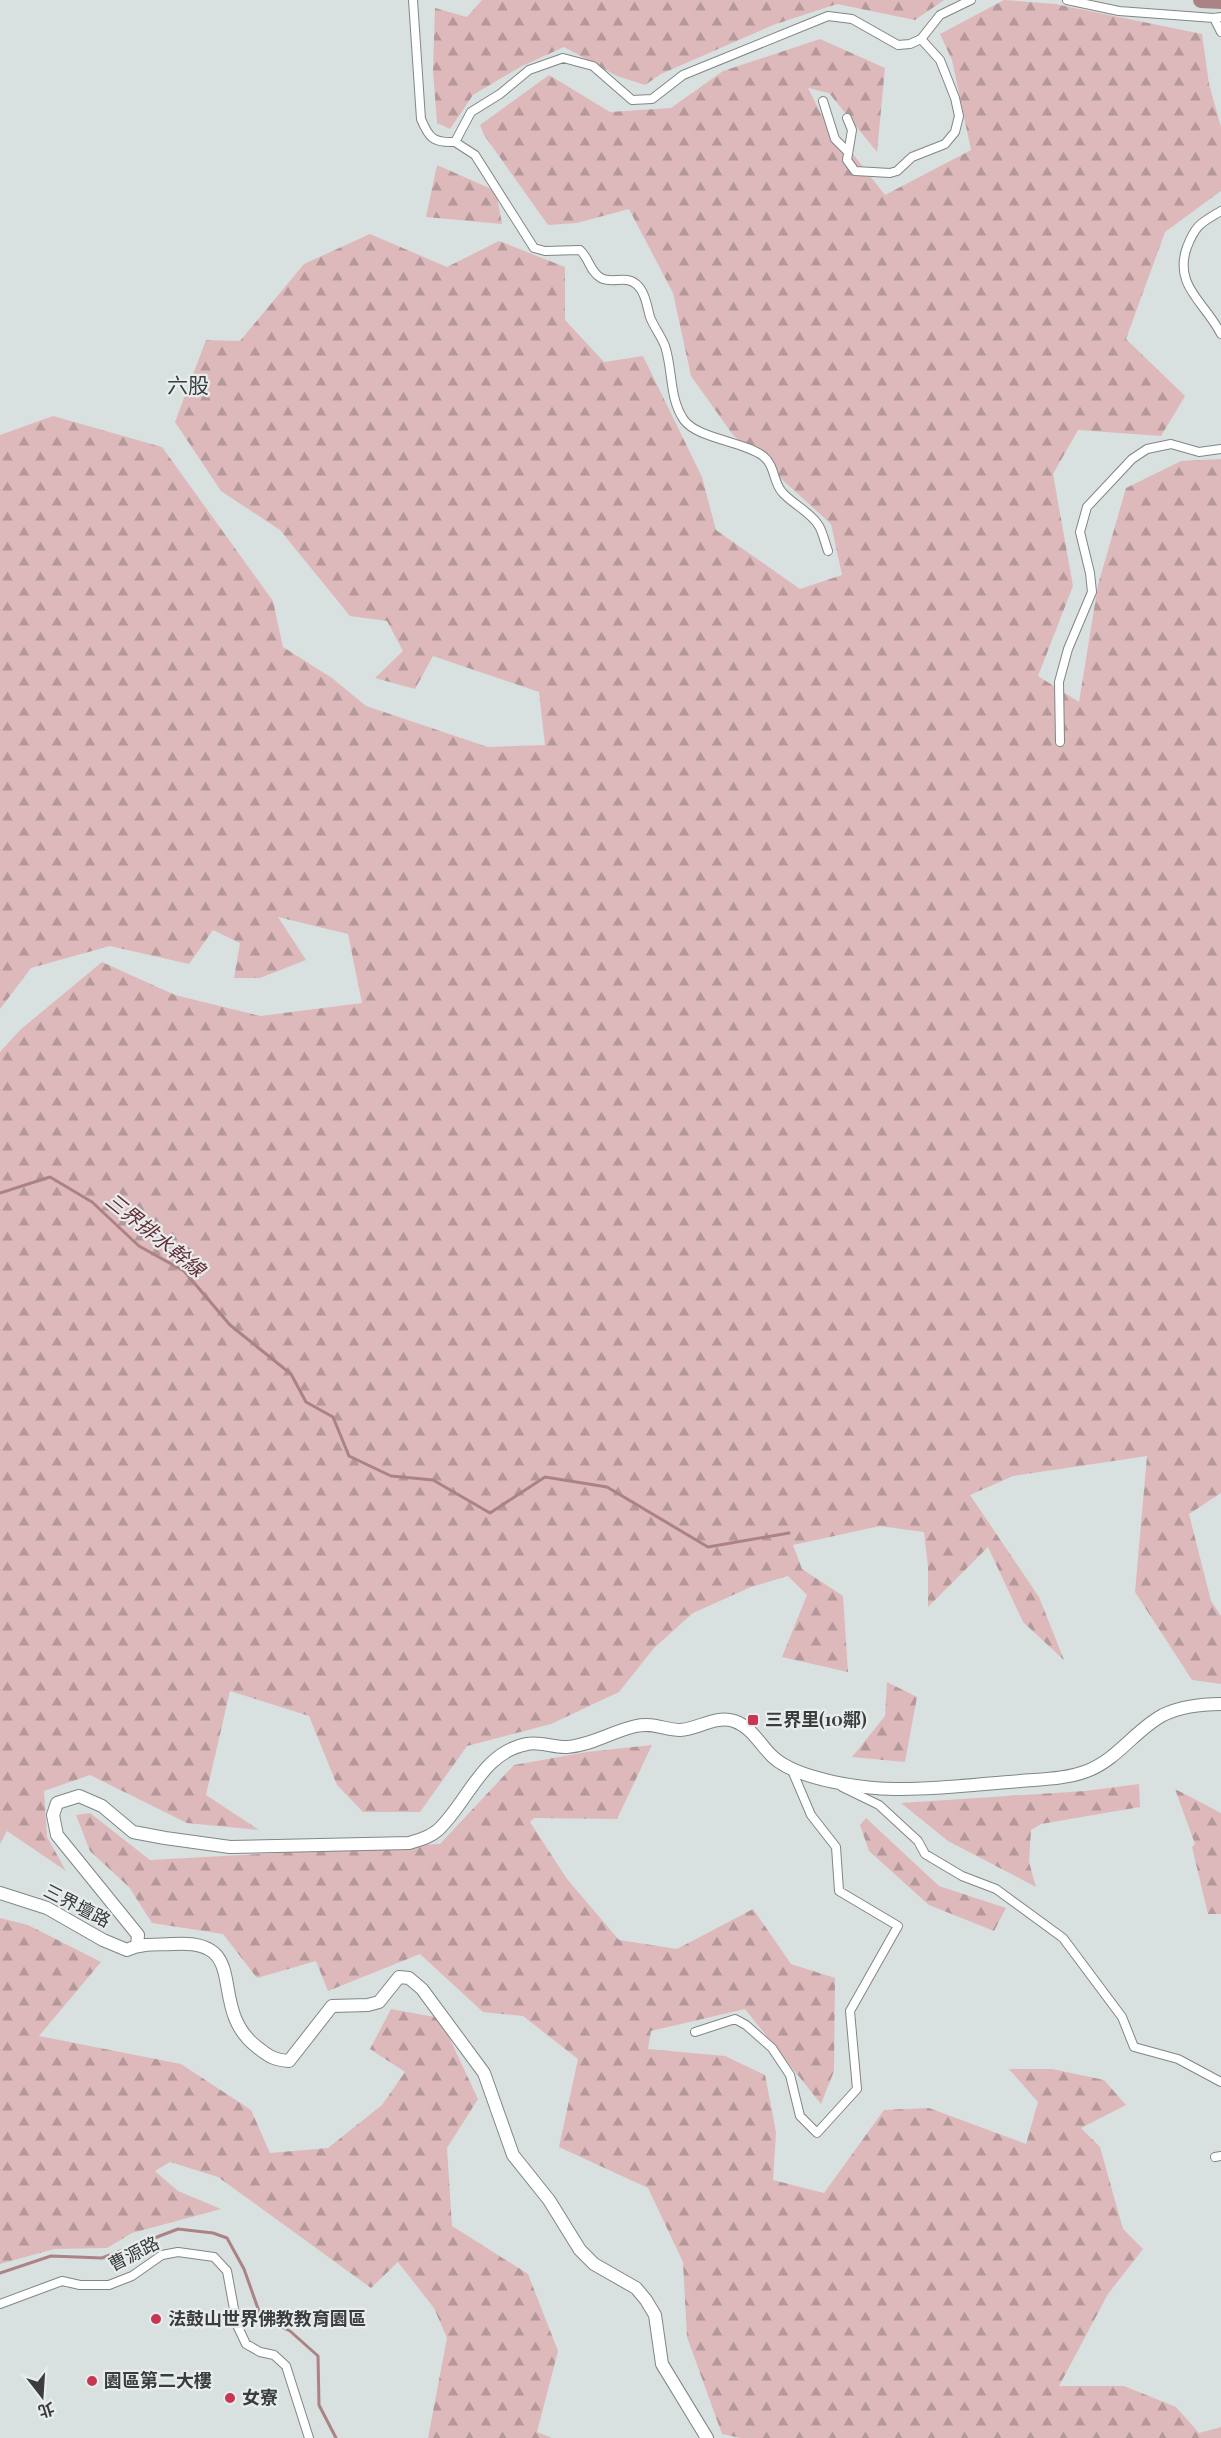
<svg xmlns="http://www.w3.org/2000/svg" width="1221" height="2438" viewBox="0 0 1221 2438" font-family="'Playfair Display','Noto Sans TC',serif">
<style>
.forest{fill:url(#forest-firs)}
.lines{fill:none;stroke-linecap:round;stroke-linejoin:round}
.stream{stroke:#ab8385;stroke-width:3}
.river{stroke:#ab8385;stroke-width:16}
.street-casing{stroke:#808686;stroke-width:10}
.secondary-casing{stroke:#808686;stroke-width:14}
.street{stroke:#fff;stroke-width:8}
.secondary{stroke:#fff;stroke-width:12}
.poi-dot{fill:#c73751;stroke:#e7eded;stroke-width:2}
.labels{text-anchor:middle;stroke-width:4.5;stroke-linejoin:round;paint-order:stroke}
.poi-label{font-size:18px;font-weight:bold;fill:#3b3d3d;stroke:#e7eded;text-anchor:start}
.street-label{font-size:18px;fill:#3b3d3d;stroke:#e7eded}
.water-label{font-size:20px;font-style:italic;fill:#662f35;stroke:#e7eded}
.quarter-label{font-size:21px;fill:#3b3d3d;stroke:#e7eded}
</style>
<defs>
<pattern id="forest-firs" width="22" height="20" patternUnits="userSpaceOnUse" patternTransform="scale(1.5)"><rect width="22" height="20" fill="#deb9bb"/><path d="M5 1l3.5 6h-7zM16 11l3.5 6h-7z" fill="#b59899"/></pattern>
</defs>
<rect width="100%" height="100%" fill="#d9e0e0"/>
<!-- forest -->
<path class="forest" d="M482 0H944L915 20 837 4 773 25 661 74 645 85 617 76 564 47 522 66 473 95 450 129 437 123 433 71 435 8 467 17Z
M1004 0 1055 4 1202 34 1209 84 1221 127V191L1165 232 1126 339 1185 396 1161 436 1078 430 1053 474 1073 586 1038 676 1079 702 1098 585 1126 488 1181 461 1221 459V1493L1189 1514 1211 1601 1221 1616V1684L1192 1680 1135 1592 1147 1456 1013 1476 970 1495 1039 1597 1064 1660 1023 1622 988 1547 928 1607V1567L924 1532 880 1526 793 1545 802 1569 843 1596 848 1672 782 1657 807 1595 788 1576 751 1587 693 1613 654 1648 619 1692 551 1724 467 1746 420 1812H363L337 1785 309 1716 230 1691 206 1795 259 1830 187 1823 90 1775 44 1791 47 1837 66 1871 7 1831 0 1844V1052L20 1030 102 962 175 995 260 1016 362 1003 348 934 278 917 306 960 260 978H234L240 943 213 930 189 964 110 946 31 968 0 1009V435L53 416 162 447 273 601 283 647 332 678 366 706 488 747 545 745 539 692 433 656 415 689 375 678 403 651 387 621 350 616 280 530 221 491 175 422 206 340 240 341 304 264 370 234 447 267 499 241 565 267V320L604 362 643 356 702 477 716 530 800 589 842 575 831 524 733 435 691 376 673 293 629 209 577 223 548 225 484 135 480 125 549 75 610 112 671 108 723 71 820 39 885 68 877 152 829 93 808 88 820 112 885 195 971 150 952 60 940 34Z
M437 165 496 191 502 224 426 217Z
M887 1682 917 1697 905 1762 852 1757 885 1716Z
M652 1745 617 1819 534 1818 530 1822 567 1879 619 1940 677 1949 753 1909 791 1964 835 1978 834 2071 821 2104 745 2009 651 2031 648 2049 725 2056 765 2075 776 2132 773 2180 824 2193 884 2110 929 2108 1026 2144 1038 2102 1009 2069H1052L1104 2080 1126 2105 1081 2128 1100 2147 1123 2229 1143 2249 1108 2294 1059 2386H1124L1176 2407 1199 2433 1221 2427V2438H741L722 2434 687 2337 683 2262 648 2188 559 2147 578 2059 523 2016 483 2012 420 1954 328 1991 316 1961 257 1978 223 1934 152 1923 129 1887 90 1851 76 1815 90 1813 150 1860 440 1844 514 1765 587 1752Z
M1139 1784 1140 1807 1041 1824 1031 1830 1029 1862 1036 1887 948 1841 901 1803 1085 1791Z
M1175 1789 1221 1813V1914H1208L1192 1847 1195 1844Z
M866 1818 939 1886 1006 1908 994 1931 929 1905 869 1851 860 1825Z
M0 1918 28 1925 101 1962 39 2036 181 2064 251 2110 270 2153 328 2148 382 2105 405 2072 370 2049 391 2009 440 2018 478 2099 447 2148 452 2226 528 2274 558 2351 537 2432 552 2438H428L447 2338 434 2308 398 2262 371 2288 218 2177 170 2162 155 2171 178 2191 221 2209 132 2233 107 2248 54 2249 0 2264Z"/>
<g class="lines">
<!-- stream -->
<path class="stream" d="M0 1193 50 1177 92 1202 139 1246 184 1271 230 1325 291 1374 306 1402 333 1417 349 1456 391 1476 433 1480 490 1513 545 1477 607 1487 708 1547 789 1533
M0 2273 51 2256 102 2258 178 2229 213 2233 227 2238 244 2269 261 2317 290 2331 318 2356 319 2405 336 2438"/>
<!-- river -->
<path class="river" d="M1201 0 1221 1"/>
<defs>
<path id="street" d="M413 0 421 119C429 138 433 143 455 142L471 112 500 94 529 70 563 58 593 66 632 100 652 99 683 75 828 16 852 19 898 45 910 44 921 39 940 15 971 0
M1067 0 1119 11 1214 18 1221 17
M1214 18 1221 32
M823 101 835 139 848 152
M847 118 852 130 847 160 855 171 890 173 897 171 912 157 945 144 955 132 959 116 955 98 940 60 921 39
M455 142 475 155 534 248 545 251 580 250C589 258 590 272 601 278 612 284 626 275 636 284 645 291 647 306 650 317 654 327 661 336 665 346 673 370 669 399 684 420 698 439 743 441 763 456 775 465 773 482 782 492 792 504 811 512 819 526 823 533 825 543 828 551
M1221 211C1201 223 1196 224 1187 247 1173 286 1205 302 1221 334
M1060 742 1059 682 1068 649 1092 592 1090 573 1080 532 1087 507 1132 459 1147 449 1171 444 1199 452 1221 449
M842 1787 879 1805 918 1841 925 1854 962 1876 996 1889 1063 1938 1122 2017 1134 2047 1178 2059 1221 2082
M695 2032 735 2019 746 2025 772 2048 790 2075 800 2116 817 2133 857 2089 850 2011 898 1926 839 1891 836 1847 811 1815 791 1768
M1215 2157 1221 2156
M0 2304 62 2281 80 2285H109L132 2276 162 2255 178 2252 214 2257 227 2271 237 2325 246 2344 260 2352 274 2355 286 2366 309 2438"/>
<path id="secondary" d="M0 1893 47 1908 103 1940 127 1950C141 1943 157 1945 173 1944 254 1938 205 2007 257 2047 268 2056 274 2060 289 2061L332 2006 368 2005 379 2002 399 1977 409 1978 422 1989 484 2073 513 2155 549 2200 580 2250 594 2264 636 2288 646 2300 655 2315 662 2364 707 2438
M137 1946 138 1935 57 1835 53 1815 57 1803 79 1796 102 1806 133 1832 165 1838 230 1847 409 1843C419 1840 429 1838 438 1830 468 1802 482 1752 527 1744 540 1741 554 1748 567 1747 592 1745 613 1731 636 1726 653 1722 665 1730 680 1730 698 1729 716 1715 734 1721 752 1727 760 1745 773 1757 798 1780 867 1790 902 1789 941 1789 981 1784 1020 1781 1042 1779 1066 1779 1087 1771 1118 1759 1135 1730 1163 1715 1180 1707 1203 1704 1221 1704"/>
</defs>
<!-- street casing -->
<use href="#street" class="street-casing"/>
<!-- secondary casing -->
<use href="#secondary" class="secondary-casing"/>
<!-- street -->
<use href="#street" class="street"/>
<!-- secondary -->
<use href="#secondary" class="secondary"/>
</g>
<!-- markers -->
<g class="poi-dot">
<rect x="747" y="1714" width="12" height="12" rx="3"/>
<circle cx="156" cy="2319" r="6"/>
<circle cx="92" cy="2381" r="6"/>
<circle cx="230" cy="2398" r="6"/>
</g>
<g class="labels">
<!-- poi labels -->
<g class="poi-label">
<text x="765" y="1726">三界里(10鄰)</text>
<text x="168" y="2325">法鼓山世界佛教教育園區</text>
<text x="104" y="2387">園區第二大樓</text>
<text x="242" y="2404">女寮</text>
</g>
<!-- street labels -->
<g class="street-label">
<text transform="translate(77 1906) rotate(27)" y="6">三界壇路</text>
<text transform="translate(134 2254) rotate(-27)" y="6">曹源路</text>
</g>
<!-- water labels -->
<g class="water-label">
<text transform="translate(155 1235) rotate(39)" y="7">三界排水幹線</text>
</g>
<!-- quarter labels -->
<g class="quarter-label">
<text x="188" y="393">六股</text>
</g>
</g>
<!-- north arrow -->
<g transform="translate(42 2396) rotate(163)" stroke="#e7eded" stroke-width="4.5" paint-order="stroke">
<path d="M0-4.5L10 22L0 15L-10 22Z" fill="#3b3d3d"/>
<text y="-9" font-size="16" font-weight="bold" text-anchor="middle" fill="#3b3d3d">北</text>
</g>
</svg>
